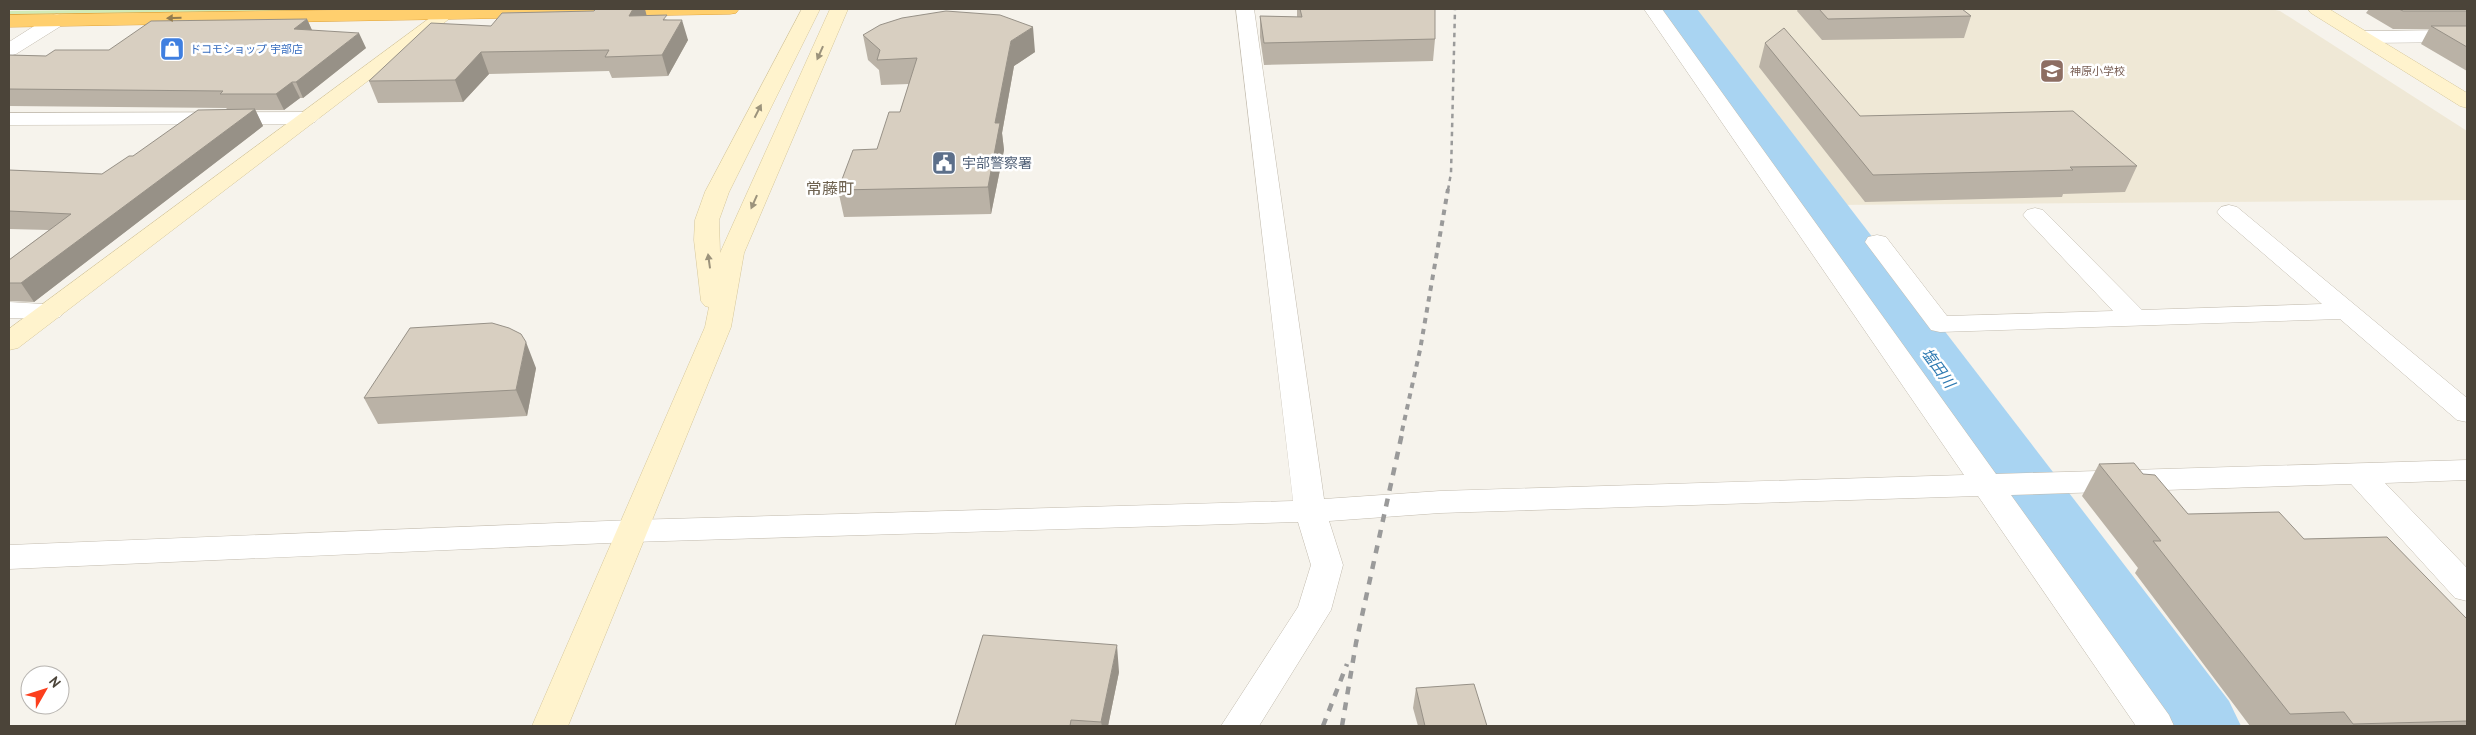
<svg xmlns="http://www.w3.org/2000/svg" width="2476" height="735" viewBox="0 0 2476 735" font-family="'PT Sans','Noto Sans JP',sans-serif">
<style>
.education{fill:#efe8d6}
.green{fill:#d2eab5}
.lines{fill:none;stroke-linecap:round;stroke-linejoin:round}
.river{fill:#a9d4f2;fill-rule:evenodd}
.street-casing{stroke:#c2bbae;stroke-width:1}
.secondary-casing{stroke:#d6c79b;stroke-width:1}
.highway-casing{stroke:#e0a43c;stroke-width:1}
.street{fill:#fff;fill-rule:evenodd}
.secondary{fill:#fff3cd;fill-rule:evenodd}
.highway{fill:#ffcf6e;fill-rule:evenodd}
.rail-far2{stroke:#9a9a9a;stroke-width:2.5;stroke-dasharray:4.5 4.5;stroke-linecap:butt}
.rail-far1{stroke:#9a9a9a;stroke-width:4;stroke-dasharray:5.5 5.5;stroke-linecap:butt}
.rail{stroke:#9a9a9a;stroke-width:4.5;stroke-dasharray:8 8;stroke-linecap:butt}
.wall{fill:#bab2a6}
.shaded-wall{fill:#979187}
.building{fill:#d8cfc1;stroke:#979187}
.oneway{fill:#937c4e}
.oneway2{fill:#9c937c}
.labels{text-anchor:middle;stroke-width:5;stroke-linejoin:round;paint-order:stroke}
.far-shop-label{font-size:11px;fill:#366cbe;stroke:#fff;text-anchor:start}
.far-education-label{font-size:11px;fill:#785e54;stroke:#fff;text-anchor:start}
.service-label{font-size:14px;fill:#4e5e75;stroke:#fff;text-anchor:start}
.water-label{font-size:15px;font-style:italic;fill:#2e7ab2;stroke:#fff}
.quarter-label{font-size:16px;fill:#6e6250;stroke:#fff}
</style>
<rect width="100%" height="100%" fill="#f6f3ec"/>
<!-- education -->
<path class="education" d="M1685 9H2271L2280 11 2467 131V200L1831 205Z"/>
<!-- green -->
<path class="green" d="M160 9H411L9 15V11Z"/>
<g class="lines">
<!-- river -->
<path class="river" d="M1656 9H1697L2229 701 2241 726H2152Z"/>
<defs>
<path id="street" d="M1236 9H1254L1324 499 1440 491 1964 475 1644 9H1662L1996 474 2467 460V480L2385 483 2467 568V601L2455 598 2351 484 2011 495 2169 715 2174 726H2136L1978 496 1440 513 1329 521 1343 565 1331 610 1259 726H1221L1298 607 1311 565 1298 522 632 542 9 569V545L632 520 1293 501Z
M57 14 64 16 66 20 64 24 16 54 9 56V42L50 16Z
M2467 30V42L2364 43 2357 41 2354 37 2357 33 2364 31Z
M308 112 315 114 319 118 315 122 308 124 9 125V113Z
M2229 205 2237 207 2467 398V422L2457 420 2340 319 1940 332 1931 330 1865 242 1868 237 1877 235 1886 237 1947 316 2113 311 2027 220 2023 215 2027 210 2035 208 2043 210 2142 310 2322 304 2221 217 2217 212 2221 207Z
M9 302 60 305 64 311 60 317 51 319 9 318Z"/>
<path id="secondary" d="M442 9H462L18 348 9 350V329Z
M802 9H820L729 192 719 220 720 253 830 9H848L744 253 731 327 568 726H532L705 327 709 307 705 306 701 301 694 240 695 220 705 192Z
M2308 9H2329L2467 93V108L2460 106 2311 13Z"/>
<path id="highway" d="M412 9H739L736 13 730 14 9 27V15Z"/>
</defs>
<!-- street casing -->
<use href="#street" class="street-casing"/>
<!-- secondary casing -->
<use href="#secondary" class="secondary-casing"/>
<!-- highway casing -->
<use href="#highway" class="highway-casing"/>
<!-- street -->
<use href="#street" class="street"/>
<!-- secondary -->
<use href="#secondary" class="secondary"/>
<!-- highway -->
<use href="#highway" class="highway"/>
<!-- rail-far2 -->
<path class="rail-far2" d="M1448 190 1451 173 1455 9"/>
<!-- rail-far1 -->
<path class="rail-far1" d="M1402 431 1420 350 1448 189"/>
<!-- rail -->
<path class="rail" d="M1323 726 1347 664
M1342 726 1356 643 1403 429"/>
</g>
<!-- wall -->
<path class="wall" d="M1297 9H1435V39L1433 61 1264 65 1260 37V16L1297 17Z
M1798 9H1962L1971 16 1964 38 1822 40 1797 11Z
M2369 9H2467V71L2421 44 2429 29H2393L2366 13Z
M647 15 668 20 688 40 668 76 612 78 609 71 489 74 463 102 378 103 369 81 491 26Z
M307 19 312 30 366 48 303 98H300L284 110H255L263 126 34 302 9 301V260L49 230 9 229V170L102 174 133 156 227 109 226 108 9 106V55L46 56 109 50Z
M863 35 1035 52 1014 66 1002 133 1004 150 991 214 844 217 838 190 877 149 900 112 909 84 881 85 879 70 868 60Z
M1765 43 1860 116 2137 166 2125 192 2063 194 2062 197 1865 202 1759 67Z
M536 368 527 416 378 424 364 398Z
M2099 464 2143 474 2188 514 2304 539 2467 619V726H2250L2135 573 2138 568 2082 496Z
M1119 672 1108 726H955Z
M1416 688 1487 726H1418L1413 708Z"/>
<!-- shaded-wall -->
<path class="shaded-wall" d="M633 9H645L647 17 629 16Z
M307 19 314 35 294 29Z
M682 20 688 40 668 76 662 55Z
M1033 27 1035 52 1014 66 1002 133 1004 150 991 214 988 187 995 123 1011 41Z
M359 33 366 48 303 98 296 82Z
M481 52 489 74 463 102 455 80Z
M292 82 300 98 284 110 276 94Z
M255 109 263 126 34 302 21 283Z
M526 342 536 368 527 416 516 390Z
M1117 645 1119 672 1108 726H1102L1101 722Z"/>
<!-- building -->
<path class="building" d="M596 9H633L629 16 667 15 663 20H682L662 55 605 57 609 50 481 52 455 80 369 81 431 23 491 26 502 13 594 11Z
M1300 9H1435V39L1264 43 1260 16 1302 17Z
M1819 9H1962L1971 16 1828 19Z
M2399 9H2467V11H2403Z
M946 11 1000 15 1033 27 1011 41 995 123H1000L988 187 838 190 853 150 877 149 889 112H900L917 58 877 60 880 50 863 35 880 25 902 18Z
M307 19 294 29 359 33 296 82H292L276 94H220L223 91 9 89V55L46 56 55 50H109L151 21Z
M2431 26H2467V47Z
M1784 28 1860 116 2073 111 2137 166 2070 167 2073 170 1873 175 1765 43Z
M255 109 21 283H9V260L71 214 9 211V170L102 174 129 156H133L198 110Z
M492 323 509 328 521 334 526 342 516 390 364 398 410 328Z
M2134 463 2143 474 2155 475 2188 514 2279 512 2304 539 2387 537 2467 619V721L2353 724 2344 712 2290 714 2153 541H2161L2099 464Z
M983 635 1117 645 1101 722 1071 720 1070 726H955Z
M1474 684 1487 726H1425L1416 688Z"/>
<!-- one-way arrows -->
<defs><path id="oneway-solid" d="M-6-.8H1V-3.2L6.5 0L1 3.2V.8H-6Z" transform="scale(1.25)"/></defs>
<use class="oneway" href="#oneway-solid" transform="translate(174 18) rotate(179)"/>
<g class="oneway2">
<use href="#oneway-solid" transform="translate(820 53) rotate(114)"/>
<use href="#oneway-solid" transform="translate(758 111) rotate(-63)"/>
<use href="#oneway-solid" transform="translate(754 202) rotate(114)"/>
<use href="#oneway-solid" transform="translate(709 261) rotate(-98)"/>
</g>
<!-- icons -->
<defs>
<symbol id="shop-square" viewBox="-11 -11 22 22"><rect x="-9" y="-9" width="18" height="18" rx="4" fill="#3f7fe0" stroke="#fff"/><path d="M-5-2.5h2.3a2.7 3.5 0 0 1 5.4 0H5L5.5 6h-11ZM-1.5-2.5h3a1.5 2.3 0 0 0-3 0Z" fill="#fff"/></symbol>
<symbol id="school-square" viewBox="-11 -11 22 22"><rect x="-9" y="-9" width="18" height="18" rx="4" fill="#8d6e63" stroke="#fff"/><path d="M0-5L7-2L0 1L-7-2ZM-4 1L0 2.5L4 1V4Q0 6-4 4Z" fill="#fff"/></symbol>
<symbol id="civic-square" viewBox="-11 -11 22 22"><rect x="-9" y="-9" width="18" height="18" rx="4" fill="#5c6f8a" stroke="#fff"/><path d="M-.6-6.5H3V-4.5H.6V-3L4-1V1h2V6H-6V1h2V-1L-.6-3ZM-1.2 2.5V6h2.4V2.5Z" fill="#fff"/></symbol>
</defs>
<g fill-rule="evenodd">
<use href="#shop-square" x="158" y="35" width="28" height="28"/>
<use href="#school-square" x="2038" y="57" width="28" height="28"/>
<use href="#civic-square" x="930" y="149" width="28" height="28"/>
</g>
<g class="labels">
<!-- far-shop labels -->
<g class="far-shop-label">
<text x="190" y="53">ドコモショップ 宇部店</text>
</g>
<!-- far-education labels -->
<g class="far-education-label">
<text x="2070" y="75">神原小学校</text>
</g>
<!-- service labels -->
<g class="service-label">
<text x="962" y="168">宇部警察署</text>
</g>
<!-- water labels -->
<g class="water-label">
<text transform="translate(1938 368) rotate(54)" y="5">塩田川</text>
</g>
<!-- quarter labels -->
<g class="quarter-label">
<text x="830" y="194">常藤町</text>
</g>
</g>
<!-- border -->
<rect width="2476" height="735" fill="none" stroke="#4b4439" stroke-width="20"/>
<!-- north arrow -->
<g transform="translate(45 690) rotate(51)"><circle r="24" fill="#ffffff" stroke="#b7b4b0"/>
<path d="M0-4L9 19L0 12L-9 19Z" fill="#fc3f1d"/>
<text y="-8" font-size="14" font-weight="bold" text-anchor="middle" fill="#4b4439">N</text>
</g>
</svg>
